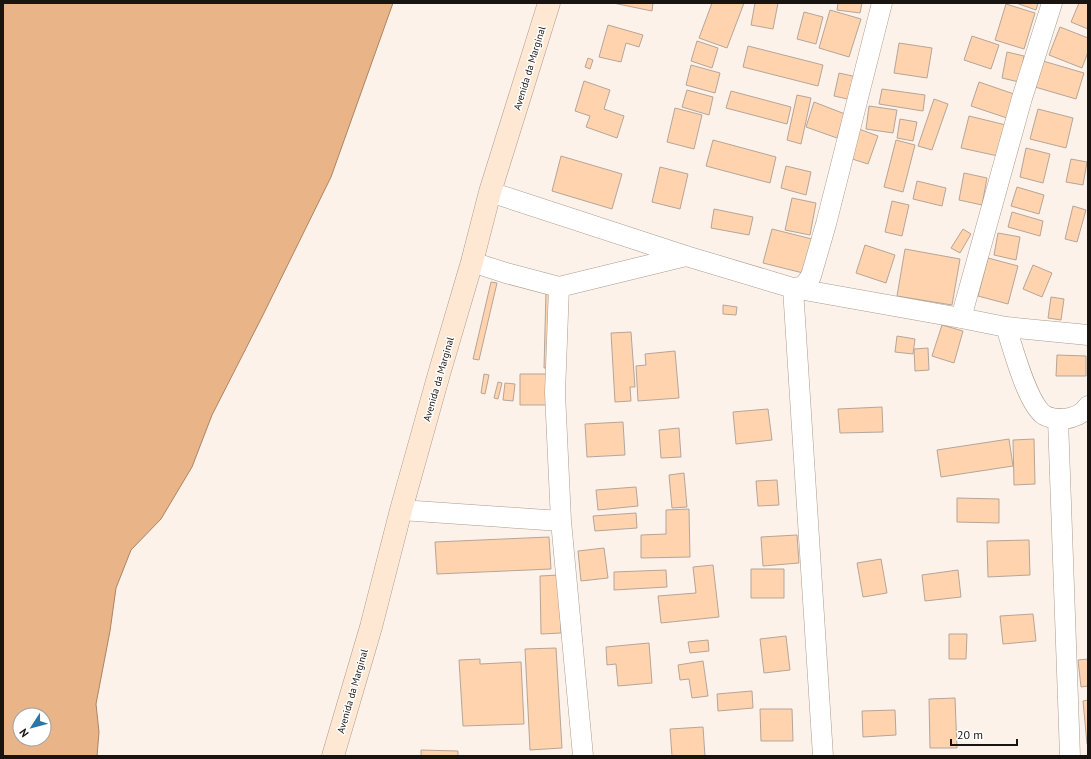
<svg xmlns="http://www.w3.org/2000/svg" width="1091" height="759" viewBox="0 0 1091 759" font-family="'PT Sans',sans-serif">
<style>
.water{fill:#e9b487;stroke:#ab8463;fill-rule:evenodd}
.building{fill:#fed3ae;stroke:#b6a598}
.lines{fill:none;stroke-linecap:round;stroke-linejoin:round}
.street-casing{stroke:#ab9b8d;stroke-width:21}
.secondary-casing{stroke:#ab9b8d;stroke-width:23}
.street{stroke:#fff;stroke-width:20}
.secondary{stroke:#ffe8d3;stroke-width:22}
.labels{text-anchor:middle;stroke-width:3;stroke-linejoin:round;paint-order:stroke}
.street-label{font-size:10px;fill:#19140f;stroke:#fff}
</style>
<rect width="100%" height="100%" fill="#fdf2ea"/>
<!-- water -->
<path class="water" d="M3 3H393L331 177 263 315 212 415 192 467 161 519 131 550 116 588 110 631 96 704 99 732 97 756H3ZM20 715H44V739H20Z"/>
<!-- building -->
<path class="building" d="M613 3H653L652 11Z
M712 3H744L727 48 699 38Z
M755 3H778L773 29 751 25Z
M838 3H862L860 13 837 10Z
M1016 3H1038L1036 10Z
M1079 3H1088V29L1071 22Z
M1006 4 1035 13 1024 49 995 40Z
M830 10 861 19 849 57 819 48Z
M804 12 823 17 816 44 797 39Z
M608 25 643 35 639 47 626 43 621 62 599 57Z
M1060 27 1088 38V52L1082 68 1049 55Z
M972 36 999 45 991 69 964 60Z
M697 41 718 48 712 68 691 61Z
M899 43 932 48 927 78 894 73Z
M748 46 823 65 818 86 743 67Z
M1007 52 1024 56 1019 82 1002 78Z
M588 58 593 60 590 69 585 67Z
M1043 61 1084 73 1076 99 1035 87Z
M691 65 720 73 715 93 686 85Z
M839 73 857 77 852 100 834 96Z
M584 81 610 90 604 109 624 116 617 138 586 127 590 116 575 111Z
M979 82 1014 94 1007 118 971 106Z
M882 89 925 95 923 111 879 104Z
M687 90 713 97 709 115 682 107Z
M731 91 791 107 787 124 726 108Z
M797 95 811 98 801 144 787 140Z
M934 99 948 104 932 150 918 146Z
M814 102 845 114 837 138 806 127Z
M869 106 897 110 893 133 866 129Z
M675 108 702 115 694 149 667 142Z
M1038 109 1073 118 1066 148 1030 139Z
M969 116 1006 125 998 156 961 148Z
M900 119 917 122 913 141 897 138Z
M859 129 878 136 868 164 849 158Z
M713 140 776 157 770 183 706 166Z
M896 140 915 145 903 192 884 187Z
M1026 148 1050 154 1043 183 1020 177Z
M561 156 622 174 612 209 552 191Z
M1071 159 1087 162 1083 185 1066 182Z
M786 166 811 172 806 195 781 188Z
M660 167 688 174 680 209 652 202Z
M964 173 987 178 982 205 959 200Z
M917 181 946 188 942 206 913 199Z
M1017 187 1044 195 1039 214 1011 206Z
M792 198 816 203 810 235 785 230Z
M892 201 909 205 902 236 885 232Z
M1073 206 1086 210 1077 242 1065 239Z
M714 209 753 217 749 235 711 228Z
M1012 212 1043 221 1040 236 1008 227Z
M772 229 812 239 803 273 763 263Z
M963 229 971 234 960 253 951 248Z
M998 233 1020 237 1016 260 994 255Z
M865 245 895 255 886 283 856 273Z
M905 249 960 259 952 305 897 296Z
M988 258 1018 266 1008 304 978 296Z
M1033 265 1052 273 1042 297 1023 289Z
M491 282 497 283 479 360 473 359Z
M546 291 552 292 550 368H544Z
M1051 297 1064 299 1061 320 1048 318Z
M723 305 737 307 736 315 723 314Z
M942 325 963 331 954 363 932 356Z
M631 332 635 387H630L631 401 615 402 611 333Z
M897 336 915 339 913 354 895 352Z
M928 348 929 370 915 371 914 349Z
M675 351 679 398 638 401 636 366 646 365 645 354Z
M1057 355 1086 356V376H1056Z
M484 374 489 375 485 394 481 393Z
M520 374H549L550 405H520Z
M498 382 502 383 498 399 494 398Z
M505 383 515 384 513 401 503 400Z
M882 407 883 432 840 433 838 409Z
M768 409 772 440 736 444 733 412Z
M623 422 625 455 587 457 585 424Z
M679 428 681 457 661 458 659 430Z
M1009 439 1013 466 941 477 937 450Z
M1034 439 1035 484 1014 485 1013 440Z
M684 473 687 507 672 508 669 475Z
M777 480 779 505 758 506 756 481Z
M636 487 638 506 598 510 596 490Z
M957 498 999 499V523L957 522Z
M689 509 690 557 641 558V535L666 534V510Z
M636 513 637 528 595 531 593 516Z
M797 535 799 563 763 566 761 537Z
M549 537 551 569 437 574 435 542Z
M1029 540 1030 575 988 577 987 541Z
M604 548 608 578 581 581 578 551Z
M881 559 887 593 863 597 857 563Z
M713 565 719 617 661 623 658 596 696 593 693 567Z
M751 569H784V598H751Z
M666 570 667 587 614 590V572Z
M958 570 961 597 925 601 922 575Z
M559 575 561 633 541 634 540 576Z
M1033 614 1036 641 1003 644 1000 616Z
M949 634H967L966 659H949Z
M786 636 790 670 764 673 760 639Z
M708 640 709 651 690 653 688 642Z
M649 643 652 683 618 686 616 664 607 665 606 647Z
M556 648 562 748 530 750 525 649Z
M480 659V664L521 662 524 724 463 726 459 660Z
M1088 659V686L1081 687 1078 660Z
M703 661 708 696 692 698 689 679 680 680 678 665Z
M752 691 753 708 718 711 717 694Z
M955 698 957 748H930L929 699Z
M1088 700V744H1087L1083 701Z
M760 709H792L793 741H761Z
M895 710 896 735 863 737 862 711Z
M703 727 705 756H672L670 729Z
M421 750 458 751V756H421Z"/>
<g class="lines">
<defs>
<path id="street" d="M490 192 686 256 793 288 961 318 1006 327 1088 335
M472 262 506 273 559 287 686 256
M961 318 1022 98 1052 3
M1006 327C1013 348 1027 403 1044 415 1049 418 1058 419 1064 419 1073 418 1083 414 1088 406
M1058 419 1070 756
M401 510 561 521 555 393 559 287
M561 521 583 756
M823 756 793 288 804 286 811 276 826 224 882 3"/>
<path id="secondary" d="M333 756 371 627 401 510 439 374 472 262 490 192 549 3"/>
</defs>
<!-- street casing -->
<use href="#street" class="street-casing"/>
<!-- secondary casing -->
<use href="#secondary" class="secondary-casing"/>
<!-- street -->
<use href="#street" class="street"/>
<!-- secondary -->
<use href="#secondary" class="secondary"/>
</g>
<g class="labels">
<!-- street labels -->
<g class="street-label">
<text transform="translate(529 68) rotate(-73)" y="4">Avenida da Marginal</text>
<text transform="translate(438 379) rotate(-74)" y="4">Avenida da Marginal</text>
<text transform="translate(352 691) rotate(-74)" y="4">Avenida da Marginal</text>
</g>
</g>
<!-- border -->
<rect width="1091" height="759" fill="none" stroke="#19140f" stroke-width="8"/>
<!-- north arrow -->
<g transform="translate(32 727) rotate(234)"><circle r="19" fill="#ffffff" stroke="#a3a19f"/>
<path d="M0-3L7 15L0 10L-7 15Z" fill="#2a76a9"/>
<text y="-6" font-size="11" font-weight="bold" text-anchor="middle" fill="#19140f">N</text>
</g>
<!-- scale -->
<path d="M951 739v6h66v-6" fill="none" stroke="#19140f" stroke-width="2"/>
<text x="957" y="739" font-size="12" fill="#19140f" stroke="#ffffff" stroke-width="3" paint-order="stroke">20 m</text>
</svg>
